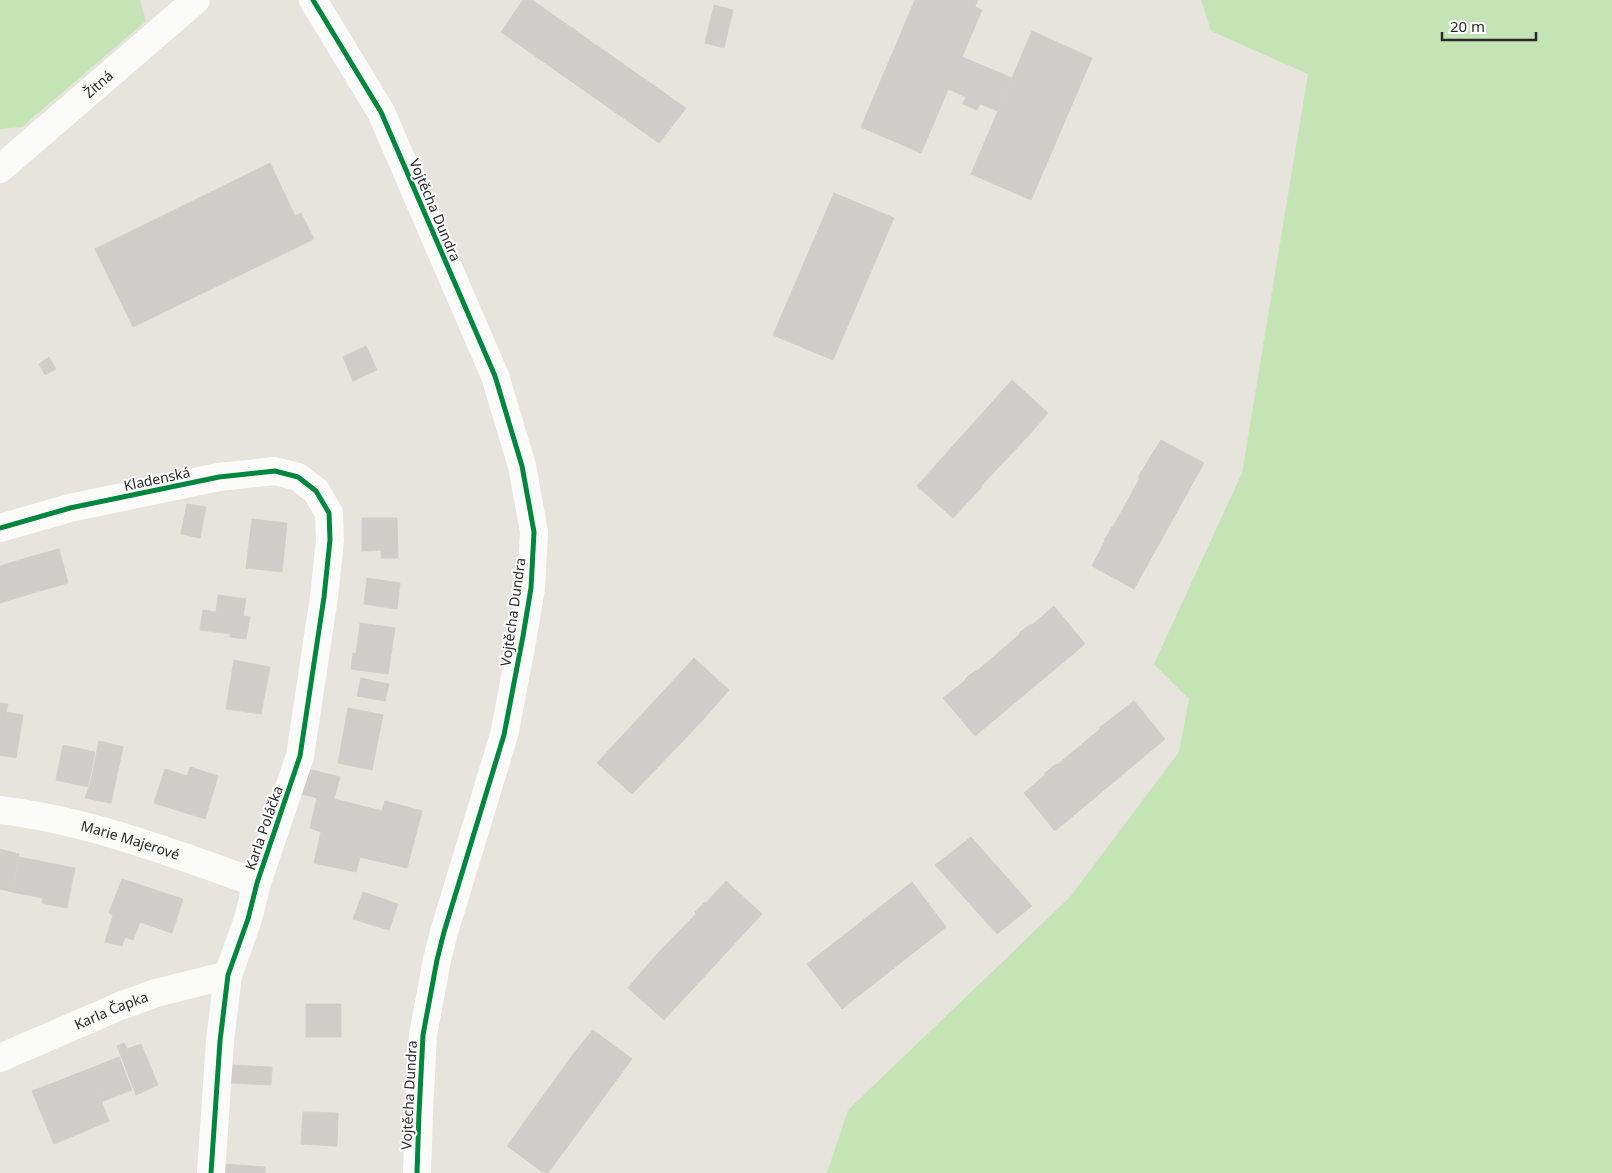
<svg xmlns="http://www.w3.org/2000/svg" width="1612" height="1173" viewBox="0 0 1612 1173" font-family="'Noto Sans',sans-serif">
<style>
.green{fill:#c5e4b5}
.building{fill:#cfcdc9;stroke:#d2cfca}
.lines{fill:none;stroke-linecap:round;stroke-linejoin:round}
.street{stroke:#fbfbfa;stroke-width:28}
.cycleway-casing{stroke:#fff;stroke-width:8}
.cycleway{stroke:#00873e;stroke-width:5}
.labels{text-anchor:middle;stroke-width:4;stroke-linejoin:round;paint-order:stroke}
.street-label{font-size:14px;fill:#282828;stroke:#fff}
</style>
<rect width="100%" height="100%" fill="#e7e4de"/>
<!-- green -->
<path class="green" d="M0 0H140L146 21 22 127 0 129Z
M1201 0H1612V1173H827L848 1110 1070 897 1179 752 1189 699 1154 664 1242 473 1308 74 1211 31Z"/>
<!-- building -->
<path class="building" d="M523 0H532L686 108 659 143 501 32Z
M915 0H978L975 7 982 10 921 153 861 127Z
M714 5 733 10 724 48 705 43Z
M1032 31 1092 58 1031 200 971 174Z
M962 57 1012 78 998 111 980 104 977 110 963 104 966 97 948 89Z
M270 163 295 216 301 213 314 239 133 327 95 249Z
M834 193 894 218 833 360 773 335Z
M366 346 377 370 353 381 343 357Z
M49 357 56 369 45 375 39 364Z
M1012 380 1048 413 1029 435 981 486 982 487 953 518 917 486Z
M1161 440 1204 463 1134 589 1092 566 1105 541 1104 540 1112 527H1113L1140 478 1138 477Z
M187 504 206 507 200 538 181 534Z
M362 518H397L398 558H381V550L362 551Z
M252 519 287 523 282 572 246 568Z
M59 549 68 583 36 592 26 558Z
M26 558 36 592 0 603V566Z
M367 578 400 583 397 609 364 604Z
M218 595 246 599 243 616 216 612Z
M1054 606 1085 644 975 736 943 698 966 680 965 679 976 670 977 671 1020 634 1019 633 1031 624 1032 625Z
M203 610 250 617 246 639 230 637V634L200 630Z
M360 623 395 628 388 674 351 669 353 653 356 654Z
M694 658 729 690 701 722 632 794 597 763Z
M234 660 270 667 261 714 226 709Z
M361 678 389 684 385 701 357 696Z
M1134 701 1165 739 1055 831 1024 793 1045 775V773L1056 764 1057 765 1100 729 1099 728Z
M0 703 8 704 6 712 23 715 16 758 0 755Z
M348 708 383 715 372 770 338 763Z
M99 741 123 747 111 803 85 798 90 785Z
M63 745 95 752 88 787 56 780Z
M190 767 218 776 205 819 154 803 165 769 187 776Z
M308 769 340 777 334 799 382 811 385 801 422 811 407 868 360 857 356 872 314 863 321 832 310 828 317 798 302 794Z
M971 837 1032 906 997 934 935 865Z
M0 849 19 854 12 892 0 889Z
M19 857 75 868 67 908 42 903 43 898 12 892Z
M122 879 183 899 172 933 140 922 133 940 125 937 122 946 105 942 113 915 109 913Z
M726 881 762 914 664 1020 628 988 657 954 696 914 695 912 705 902 706 903Z
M912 882 946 927 842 1009 807 964Z
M363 892 398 904 389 930 353 919Z
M306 1004H341V1037H306Z
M593 1030 632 1059 548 1173H544L507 1146 574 1053Z
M124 1043 127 1049 141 1044 158 1085 136 1095 117 1046Z
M119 1057 132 1090 101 1102 89 1069Z
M230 1065 272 1067 271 1085 229 1083Z
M89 1069 109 1121 54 1144 32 1091Z
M303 1112 338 1113 337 1146 301 1144Z
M224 1164 265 1167V1173H223Z"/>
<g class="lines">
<!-- street -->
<g class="street">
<path d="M313 0 381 112 495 376 522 466 534 532 531 588 523 636 504 735 444 932 437 960 423 1035 419 1113 417 1173"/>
<path id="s1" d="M0 169 196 0"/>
<path d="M0 528 70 508 219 477 275 471 298 477 316 491 329 513 330 540 324 597 300 756 257 883 248 919 228 975 220 1041 211 1173"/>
<path id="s2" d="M0 810C89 821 173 853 257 883"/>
<path id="s3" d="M0 1058 120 1006 156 993 228 975"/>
</g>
<defs>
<path id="cycleway" d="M313 0 381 112 495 376 522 466 534 532 531 588 523 636 504 735 444 932 437 960 423 1035 419 1113 417 1173
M0 528 70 508 219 477 275 471 298 477 316 491 329 513 330 540 324 597 300 756 257 883 248 919 228 975 220 1041 211 1173"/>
</defs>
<!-- cycleway casing -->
<use href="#cycleway" class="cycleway-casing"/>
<!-- cycleway -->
<use href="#cycleway" class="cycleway"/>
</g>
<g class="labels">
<!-- street labels -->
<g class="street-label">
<text dy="5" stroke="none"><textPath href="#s1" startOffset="130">Žitná</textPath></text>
<text transform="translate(435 210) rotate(67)" y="5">Vojtěcha Dundra</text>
<text transform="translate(157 479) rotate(-12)" y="5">Kladenská</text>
<text transform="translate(513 612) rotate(-82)" y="5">Vojtěcha Dundra</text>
<text transform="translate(264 828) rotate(-71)" y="5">Karla Poláčka</text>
<text dy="5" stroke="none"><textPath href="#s2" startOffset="134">Marie Majerové</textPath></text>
<text dy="5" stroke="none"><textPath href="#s3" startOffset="121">Karla Čapka</textPath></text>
<text transform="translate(409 1095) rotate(-87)" y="5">Vojtěcha Dundra</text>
</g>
</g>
<!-- scale -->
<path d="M1442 32v8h94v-8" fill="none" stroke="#282828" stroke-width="2.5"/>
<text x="1450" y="32" font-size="15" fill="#282828" stroke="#ffffff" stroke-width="4" paint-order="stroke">20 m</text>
</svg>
